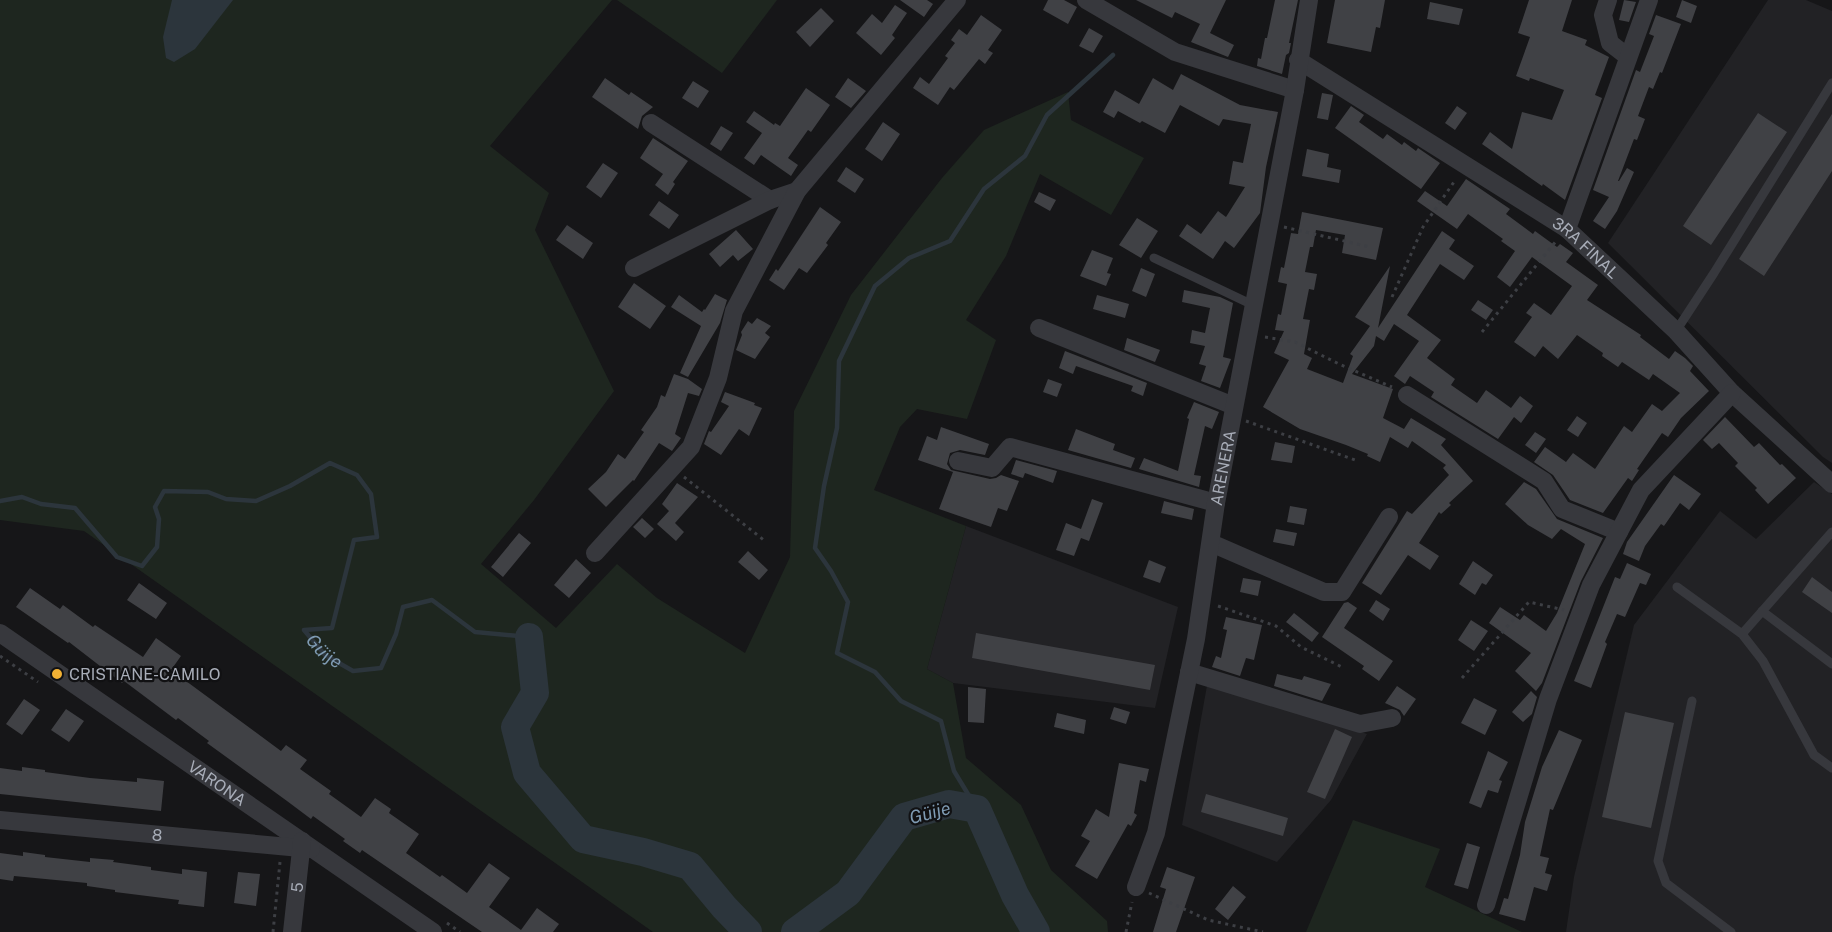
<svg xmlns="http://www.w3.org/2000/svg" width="1832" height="932" viewBox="0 0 1832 932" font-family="'Public Sans',sans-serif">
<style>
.built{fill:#222225}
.green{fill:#1e261f}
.water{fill:#2c353c}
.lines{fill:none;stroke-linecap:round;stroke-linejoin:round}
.stream{stroke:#2c353c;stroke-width:4.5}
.river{stroke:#2c353c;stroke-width:28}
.building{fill:#404145}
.path{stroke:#3d3f44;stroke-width:3;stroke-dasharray:3 4.5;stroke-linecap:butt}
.service{stroke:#37383d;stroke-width:9}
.minor{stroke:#37383d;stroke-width:18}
.poi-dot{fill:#f2b134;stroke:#111113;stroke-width:2}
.labels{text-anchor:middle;stroke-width:4.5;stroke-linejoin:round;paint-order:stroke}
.street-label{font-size:16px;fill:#a8adb8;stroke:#111113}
.poi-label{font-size:16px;fill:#a8adb8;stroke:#111113;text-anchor:start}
.water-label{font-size:18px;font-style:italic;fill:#7f9bb3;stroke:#111113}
</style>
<rect width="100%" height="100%" fill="#161618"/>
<!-- built -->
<path class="built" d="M1768 0H1806L1832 11V463L1823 457 1608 243Z
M1814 482 1832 494V932H1566L1574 877 1634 625 1720 511 1756 539Z
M966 526 1178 607 1155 708 953 683 927 669Z
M1208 680 1367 734 1331 800 1277 862 1182 825Z"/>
<!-- green -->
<path class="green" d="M0 0H612L490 146 549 193 535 230 614 391 534 500 481 564 556 628 617 564 657 598 745 653 790 557 794 411 851 295 942 178 984 130 1068 92 1071 120 1144 158 1111 215 1040 174 1006 256 966 320 996 340 967 419 917 409 900 427 874 490 966 526 927 669 953 683 966 758 1021 805 1051 870 1107 921 1108 932H653L84 531 0 520Z
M617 0H777L722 73Z
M1353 820 1440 849 1425 887 1522 932H1306Z"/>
<!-- water -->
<path class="water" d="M172 0H233L195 49 174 62 166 58 163 37Z"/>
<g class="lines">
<!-- stream -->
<g class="stream">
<path id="s1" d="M0 501 22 497 41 504 75 508 117 557 142 566 157 547 159 519 155 507 164 491 208 492 226 499 256 501 290 486 330 463 357 475 371 494 377 537 354 540 332 628 304 630 325 655 353 671 381 668 396 634 403 607 432 600 475 632 529 637"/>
<path d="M977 809 954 771 941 721 901 701 875 672 837 653 848 602 831 571 815 548 824 486 837 428 839 361 875 286 909 258 950 241 984 189 1025 156 1047 115 1113 55"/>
</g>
<!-- river -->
<path class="river" d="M529 637 535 693 515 727 527 773 583 839 643 852 690 866 724 907 748 932
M795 932 848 893 904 817 949 804 977 809 1015 895 1036 932"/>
</g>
<!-- building -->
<path class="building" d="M900 0H927L933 4 924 17Z
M1048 0H1064L1077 7 1068 24 1043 10Z
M1136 0H1226L1210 33 1234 45 1228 57 1191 42 1200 24 1175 12 1172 18Z
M1275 0H1298L1289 43H1291L1289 53 1286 55 1282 74 1257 66 1258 58 1261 59 1265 38H1267Z
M1335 0H1385L1380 28 1376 27 1371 52 1327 43Z
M1529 0H1572L1562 31 1587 40 1585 45 1609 57 1595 95 1602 98 1565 200 1543 184 1542 186 1482 144 1490 132 1512 149 1522 112 1552 120 1564 90 1530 78 1529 81 1516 76 1530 37 1518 33Z
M1624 0 1636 2 1629 22 1619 20Z
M1682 0 1697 6 1691 23 1676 17Z
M1430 2 1463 9 1459 25 1427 19Z
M895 5 907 13 892 35 895 38 881 55 856 33 872 14 882 23Z
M821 8 834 21 810 47 796 32Z
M981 15 1002 30 988 50 993 53 985 64 979 59 954 90 950 87 938 105 913 88 920 77 929 84 948 58 945 56 955 43 951 40 959 29 967 35Z
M1656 15 1681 24 1662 73 1660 72 1653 89 1649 87 1638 116 1645 119 1637 140 1634 139 1618 181H1619L1627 168 1634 172 1617 211 1605 229 1593 221 1609 197 1593 190 1636 70 1640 72 1654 36 1649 34Z
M1089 28 1103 36 1093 53 1079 46Z
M1181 74 1240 105 1278 112 1266 167 1260 213 1234 248 1225 241 1213 259 1179 236 1187 224 1201 234 1218 211 1226 217 1245 187 1229 184 1233 161 1243 163 1251 124 1223 119 1219 126 1180 105 1165 133 1142 121 1140 123 1118 111 1114 118 1103 112 1115 90 1139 104 1153 78 1173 90Z
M605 78 629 95 631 92 653 107 642 116 638 129 592 97Z
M848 78 866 91 851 108 835 97Z
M693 81 709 91 698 108 682 98Z
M806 88 830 105 811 132 808 130 788 158 798 165 791 176 761 155 754 165 744 158 762 133 746 122 754 111 774 125 775 123 780 126Z
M1322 93 1333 95 1328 120 1317 118Z
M1351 106 1364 115 1359 122 1383 139 1387 134 1402 145 1404 142 1416 151 1418 148 1440 163 1421 189 1335 128Z
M1457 106 1467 113 1455 130 1445 123Z
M1758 113 1787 132 1711 245 1683 226Z
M1832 114V171L1764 276 1739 259Z
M883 122 900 134 882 161 865 149Z
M721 126 733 133 721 151 710 144Z
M653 138 688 161 673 182 675 184 668 195 655 185 663 174 640 158Z
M1307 149 1329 154 1327 167 1341 170 1339 183 1302 176Z
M603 163 618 173 601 198 586 187Z
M846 167 864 179 855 193 837 181Z
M1466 179 1510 209 1506 214 1533 234 1535 231 1557 247 1560 244 1573 253 1566 262 1598 285 1587 300 1641 335 1640 337 1669 359 1675 351 1685 358 1693 366 1690 371 1709 391 1681 418 1668 437 1662 433 1637 469 1639 470 1632 481 1628 478 1603 513 1570 500 1553 475 1534 462 1545 447 1566 462 1573 453 1595 469 1624 426 1632 432 1652 404 1662 411 1680 393 1653 374 1649 380 1622 362 1618 367 1602 356 1603 353 1577 335 1558 359 1543 346 1535 357 1514 342 1532 317 1526 313 1534 303 1551 315 1572 286 1532 257 1510 287 1497 277 1515 251 1501 241 1503 239 1468 214 1457 229 1417 201 1425 191 1447 206Z
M1039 192 1056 200 1050 211 1034 202Z
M659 201 679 215 669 229 649 215Z
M820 207 841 222 826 243 828 245 807 273 799 268 784 290 769 280 776 269 778 271Z
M1302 212 1383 228 1376 260 1342 253 1345 235 1316 230 1313 247H1310L1305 272 1317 274 1314 290 1309 289 1303 319 1310 320 1304 354 1312 358 1307 369 1343 383 1353 356 1350 354 1370 326 1355 317 1390 266 1378 328 1442 231 1455 240 1449 249 1474 266 1464 280 1440 264 1407 315 1441 340 1427 358 1455 379 1451 385 1477 403 1486 390 1511 408 1520 396 1533 406 1521 423 1514 417 1498 439 1431 397 1434 392 1410 376 1405 384 1394 376 1419 341 1394 324 1384 341 1376 336 1374 346 1352 374 1393 389 1383 418 1404 429 1411 418 1446 439 1441 445 1473 481 1449 503 1451 505 1441 514 1439 512 1419 543 1439 556 1430 570 1408 555 1381 595 1362 583 1407 511 1412 514 1449 475 1443 468 1446 465 1412 441 1408 448 1390 437 1380 462 1367 456 1368 454 1346 445 1300 429 1263 407 1289 360 1274 353 1284 331 1275 330 1278 314 1281 315 1287 284 1278 282 1281 267 1284 268 1291 233 1298 234Z
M1137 218 1158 231 1141 258 1119 245Z
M567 225 593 243 583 259 556 240Z
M736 230 753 249 738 261 733 255 720 267 709 254Z
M1092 250 1113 258 1107 273 1111 274 1106 286 1080 276Z
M1141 268 1155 274 1146 297 1132 291Z
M634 283 666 306 650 329 618 307Z
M1184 290 1220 297 1233 303 1223 357 1231 359 1220 388 1201 381 1206 366 1199 364 1205 346 1190 343 1192 330 1205 333 1210 308 1182 302Z
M715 294 727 300 720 323 688 377 680 373 701 326 671 307 679 295 702 312 704 309 705 310Z
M1097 295 1129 304 1125 318 1093 309Z
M1478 300 1493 310 1486 320 1471 310Z
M757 318 771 326 765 333 770 337 755 359 736 350 742 335 741 332 748 321 752 324Z
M1127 338 1160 350 1155 362 1124 350Z
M1065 351 1147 383 1143 396 1131 391 1133 386 1076 366 1073 374 1059 368Z
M674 374 688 379 702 389 699 396 688 393 675 434 681 438 672 451 659 443 634 481 633 480 606 507 588 489 606 472 618 454 625 459 644 432 641 430 657 407 661 395 665 397Z
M1048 379 1062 384 1057 397 1043 392Z
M725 392 755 403 754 405 762 408 749 436 739 429 721 455 704 444 709 431 711 432 729 406 721 402Z
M1194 402 1219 412 1212 429 1205 426 1194 475 1201 476 1199 487 1139 469 1144 458 1178 471 1189 419 1187 418Z
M1577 416 1587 423 1578 437 1567 430Z
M1725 417 1754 447 1759 443 1780 465 1782 464 1796 478 1768 504 1755 490 1757 488 1735 466 1738 463 1719 443 1712 449 1703 440Z
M941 427 989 444 985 455 960 450 950 453 947 464 951 470 990 479 996 478 1001 475 1019 481 1007 511 998 508 991 527 939 509 953 472 918 460 927 436 937 440Z
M1076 429 1115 444 1113 450 1135 458 1131 468 1068 450Z
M1535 432 1546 439 1536 453 1525 445Z
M1275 442 1295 446 1292 463 1271 460Z
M1016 460 1057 471 1053 483 1025 473 1023 478 1011 474Z
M1674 475 1701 494 1689 510 1680 503 1664 526 1661 524 1645 546 1639 561 1623 554 1627 542Z
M1524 482 1536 489 1557 519 1603 538 1581 581 1542 683 1536 691 1515 671 1531 653 1489 623 1500 607 1520 620 1524 615 1546 631 1557 613 1585 544 1561 529 1552 539 1528 525 1505 504Z
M677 483 698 497 675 523 684 532 676 541 657 524 669 511 662 504Z
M1092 499 1103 503 1089 541 1081 538 1074 556 1056 550 1066 523 1081 529Z
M1164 501 1194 509 1192 520 1161 513Z
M1290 506 1307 509 1304 525 1287 522Z
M642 518 654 529 645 538 633 527Z
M1276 529 1297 533 1294 546 1273 542Z
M519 533 531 543 503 577 491 567Z
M748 551 768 570 759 580 738 562Z
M576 559 591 573 569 598 554 585Z
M1149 560 1166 567 1160 583 1143 577Z
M1473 561 1493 575 1486 585 1482 583 1475 595 1459 584Z
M1627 563 1651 574 1646 585 1640 583 1625 617 1617 614 1605 642 1607 644 1591 688 1574 681 1615 577 1620 579Z
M1812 577 1832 592V613L1802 592Z
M1243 578 1261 581 1258 596 1240 592Z
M139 583 167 603 156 619 127 600Z
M30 588 60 609 63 605 93 627 95 625 143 657 156 638 181 656 171 670 281 751 286 745 307 760 300 769 331 791 329 794 361 817 375 798 391 809 389 813 419 834 406 853 440 877 442 875 467 893 489 863 510 878 489 907 521 930 537 908 559 924 553 932H482L362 850 360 853 343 841 345 839 313 816 311 819 287 801 207 743 209 741 178 718 176 720 124 681 122 683 69 642 68 643 16 607Z
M1376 600 1390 609 1383 621 1369 611Z
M1348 602 1357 608 1344 628 1393 661 1379 681 1362 669 1364 666 1322 637 1344 603Z
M1294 613 1319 633 1312 642 1286 622Z
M1226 617 1262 625 1254 660 1246 658 1240 676 1212 667 1216 656 1221 658 1227 630 1223 629Z
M1471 620 1488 631 1474 651 1458 640Z
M976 633 1155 665 1150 690 972 658Z
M1277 674 1302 680 1304 676 1331 684 1322 701 1274 686Z
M1397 686 1416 699 1404 716 1400 710 1385 703Z
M968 687 986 689 984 723 968 722Z
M1531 691 1537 697 1532 714 1523 722 1512 712Z
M1474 698 1497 710 1485 735 1461 723Z
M24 699 40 710 22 735 6 724Z
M1114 707 1130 712 1126 724 1110 719Z
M66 709 84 721 69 742 51 730Z
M1625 712 1674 723 1651 828 1602 817Z
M1057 713 1086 720 1084 734 1054 727Z
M1335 729 1352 737 1325 799 1307 792Z
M1559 730 1582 740 1553 810 1550 809 1540 856 1549 858 1545 873 1552 875 1547 891 1534 887 1525 921 1499 914 1504 898 1508 899 1520 855 1525 822 1542 767Z
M1488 751 1508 762 1499 780 1502 781 1498 793 1488 790 1481 808 1469 803Z
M1119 763 1149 769 1146 782 1140 780 1134 813 1137 815 1131 826 1128 824 1097 879 1075 866 1090 841 1081 836 1096 809 1109 817Z
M22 767 45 770V772L90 778 137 782V778L164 781 161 811 0 794V768L22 771Z
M1206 794 1288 818 1283 836 1201 812Z
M1467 843 1480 847 1468 889 1454 885Z
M23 852 45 855V857L90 862V858L114 860 113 862 151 867V870L182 874V869L207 872 204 907 178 904 179 900 115 892V890L87 886V883L14 876 13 881 0 879V853L23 856Z
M1167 867 1195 877 1176 932H1153L1166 889 1160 887Z
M238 872 260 874 256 906 234 903Z
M1233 886 1246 897 1228 920 1215 909Z"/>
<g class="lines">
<!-- path -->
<path class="path" d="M1284 227 1370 247
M1392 297 1423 227 1456 179
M1482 332 1557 240
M1265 337 1295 342 1339 364 1392 387
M1246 421 1355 460
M684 477 765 541
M1218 606 1276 626 1301 647 1344 668
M0 656 38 682
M1462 678 1529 602 1564 610
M1149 893 1208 920 1263 932
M447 923 460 932
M273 932 280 862
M1126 932 1132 902"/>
<!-- service -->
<path class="service" d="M1154 258 1255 306
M1676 331 1714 273 1832 83
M1677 587 1742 634 1763 661 1814 755 1832 768
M1762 611 1832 664
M1742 634 1832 532
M1692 701 1658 861 1666 883 1731 932"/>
<!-- minor -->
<g class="minor">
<path d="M1086 0 1175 52 1295 90"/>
<path d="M1608 0 1603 15 1610 43 1628 57"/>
<path id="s2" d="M1298 60 1567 229 1676 331 1732 393 1832 484"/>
<path d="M651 123 770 200"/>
<path d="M1567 229 1649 0"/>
<path d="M634 268 770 200 797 191"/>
<path d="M1039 328 1234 406"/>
<path d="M1407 395 1544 481 1562 509 1619 532"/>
<path d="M958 461 992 468 1010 447 1216 503"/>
<path d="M1211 543 1324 592H1342L1389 517"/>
<path d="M595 553 691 447 718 378 734 311 797 191 957 0"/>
<path id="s3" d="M0 633 433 932"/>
<path d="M1189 672 1360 724 1392 718"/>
<path id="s4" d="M0 820 311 849"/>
<path id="s5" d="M1136 887 1156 833 1196 639 1216 503 1295 90 1309 0"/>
<path d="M1486 905 1548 699 1591 585 1641 490 1732 393"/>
<path id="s6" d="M292 932 302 841"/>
</g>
</g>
<!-- markers -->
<circle class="poi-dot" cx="57" cy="674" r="6"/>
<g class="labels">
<!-- street labels -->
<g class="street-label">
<text dy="6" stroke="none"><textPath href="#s2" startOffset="344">3RA FINAL</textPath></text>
<text dy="6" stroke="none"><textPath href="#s5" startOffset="429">ARENERA</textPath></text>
<text dy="6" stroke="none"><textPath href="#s3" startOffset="264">VARONA</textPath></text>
<text dy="6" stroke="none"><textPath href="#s4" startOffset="158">8</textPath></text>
<text dy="6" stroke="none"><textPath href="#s6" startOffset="45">5</textPath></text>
</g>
<!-- poi labels -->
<g class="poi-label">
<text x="69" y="680">CRISTIANE-CAMILO</text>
</g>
<!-- water labels -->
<g class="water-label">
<text dy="6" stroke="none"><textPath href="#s1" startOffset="696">Güije</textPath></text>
<text transform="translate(930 813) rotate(-15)" y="6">Güije</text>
</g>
</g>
</svg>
